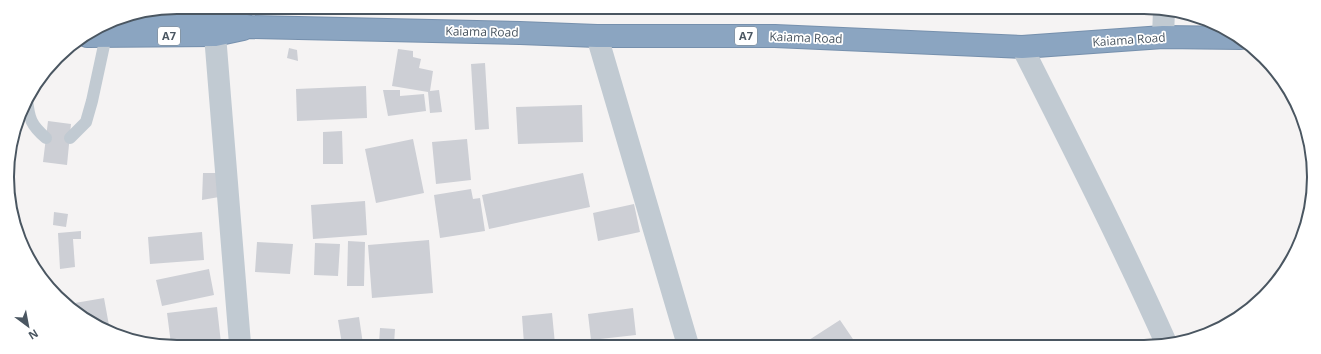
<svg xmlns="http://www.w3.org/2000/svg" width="1321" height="354" viewBox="0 0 1321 354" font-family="'Open Sans',sans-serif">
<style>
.building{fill:#cdcfd5}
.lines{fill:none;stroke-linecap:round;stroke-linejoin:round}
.highway-casing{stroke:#7690ad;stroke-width:24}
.lane{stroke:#c1cad2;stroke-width:12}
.street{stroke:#c1cad2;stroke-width:22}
.highway{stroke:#8ba5c1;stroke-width:22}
.labels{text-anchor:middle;stroke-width:3.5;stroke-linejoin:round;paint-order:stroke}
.shield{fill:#fff;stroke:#808990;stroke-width:1}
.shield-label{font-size:11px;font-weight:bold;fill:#4a5661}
.street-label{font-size:12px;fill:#4a5661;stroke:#fff}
.rim{fill:none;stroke:#4a5661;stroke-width:2}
</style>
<rect width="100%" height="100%" fill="#f5f3f3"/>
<!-- building -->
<path class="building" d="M939 9 956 10V14H938Z
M289 48 297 50 298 61 287 58Z
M398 49 413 51V57L421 59 419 68 433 71 430 91 439 90 442 112 430 113 428 92 392 86Z
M485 63 489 129 475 130 471 64Z
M366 86 367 118 297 121 296 89Z
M383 90H400V96L424 94 426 111 388 116Z
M582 105 583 142 518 144 516 107Z
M48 121 71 124 67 165 43 162Z
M342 131 343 164H323V132Z
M413 139 424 193 376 203 365 149Z
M467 139 471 180 436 184 432 142Z
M203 173H217L219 197 202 200Z
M583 173 590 207 489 229 482 195Z
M471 189 473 199 480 198 485 231 440 238 434 195Z
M365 201 367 235 313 239 311 205Z
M634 204 640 232 598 241 593 213Z
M54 212 68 214 66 227 53 225Z
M81 231V239H73L75 267 60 269 58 233Z
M202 232 204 260 150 264 148 237Z
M429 240 433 293 372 298 368 245Z
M348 241 365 242 364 286H347Z
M257 242 293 244 290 274 255 272Z
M315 243 340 244 338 276 314 275Z
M209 269 214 295 162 306 156 280Z
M104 298 110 331 92 324 69 304Z
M217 307 221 343 171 344 167 313Z
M633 308 636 335 591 340 588 314Z
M552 313 555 344H524L522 316Z
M359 317 363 344H342L338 320Z
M840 320 857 345H813L809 340Z
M380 328 395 329 394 344H379Z"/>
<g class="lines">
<defs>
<path id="highway" d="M119 18 216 19 250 27 520 33 597 36H775L1022 47 1163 37 1241 38
M87 36 215 35 243 29"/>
</defs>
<!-- highway casing -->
<use href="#highway" class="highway-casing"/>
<!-- lane -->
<path class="lane" d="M27 99C29 119 31 125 46 138
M70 138 86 122 92 101 106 36"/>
<!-- street -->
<path class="street" d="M215 35 240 344
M597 36 688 345
M1163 37 1164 10
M1022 47C1072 146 1122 244 1167 345"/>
<!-- highway -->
<use href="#highway" class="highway"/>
</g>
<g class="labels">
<!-- shield labels -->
<g class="shield">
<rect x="158" y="27" width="22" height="18" rx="3"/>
<rect x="735" y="27" width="22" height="18" rx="3"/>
</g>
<g class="shield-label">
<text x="169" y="40">A7</text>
<text x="746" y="40">A7</text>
</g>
<!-- street labels -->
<g class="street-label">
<text transform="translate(482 32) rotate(1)" y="4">Kaiama Road</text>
<text transform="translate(806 38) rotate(2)" y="4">Kaiama Road</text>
<text transform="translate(1129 40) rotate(-4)" y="4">Kaiama Road</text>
</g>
</g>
<!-- crop -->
<path d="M0 0H1321V354H0ZM177 14H1144A163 163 0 0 1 1307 177V177A163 163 0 0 1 1144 340H177A163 163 0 0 1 14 177V177A163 163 0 0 1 177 14Z" fill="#fff" fill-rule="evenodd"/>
<path class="rim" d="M177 14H1144A163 163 0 0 1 1307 177V177A163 163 0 0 1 1144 340H177A163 163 0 0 1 14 177V177A163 163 0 0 1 177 14Z"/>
<!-- north arrow -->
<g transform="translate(28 326) rotate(148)" stroke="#ffffff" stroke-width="3" paint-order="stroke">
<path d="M0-3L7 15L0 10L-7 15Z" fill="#4a5661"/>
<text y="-6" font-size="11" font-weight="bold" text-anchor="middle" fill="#4a5661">N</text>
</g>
</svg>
